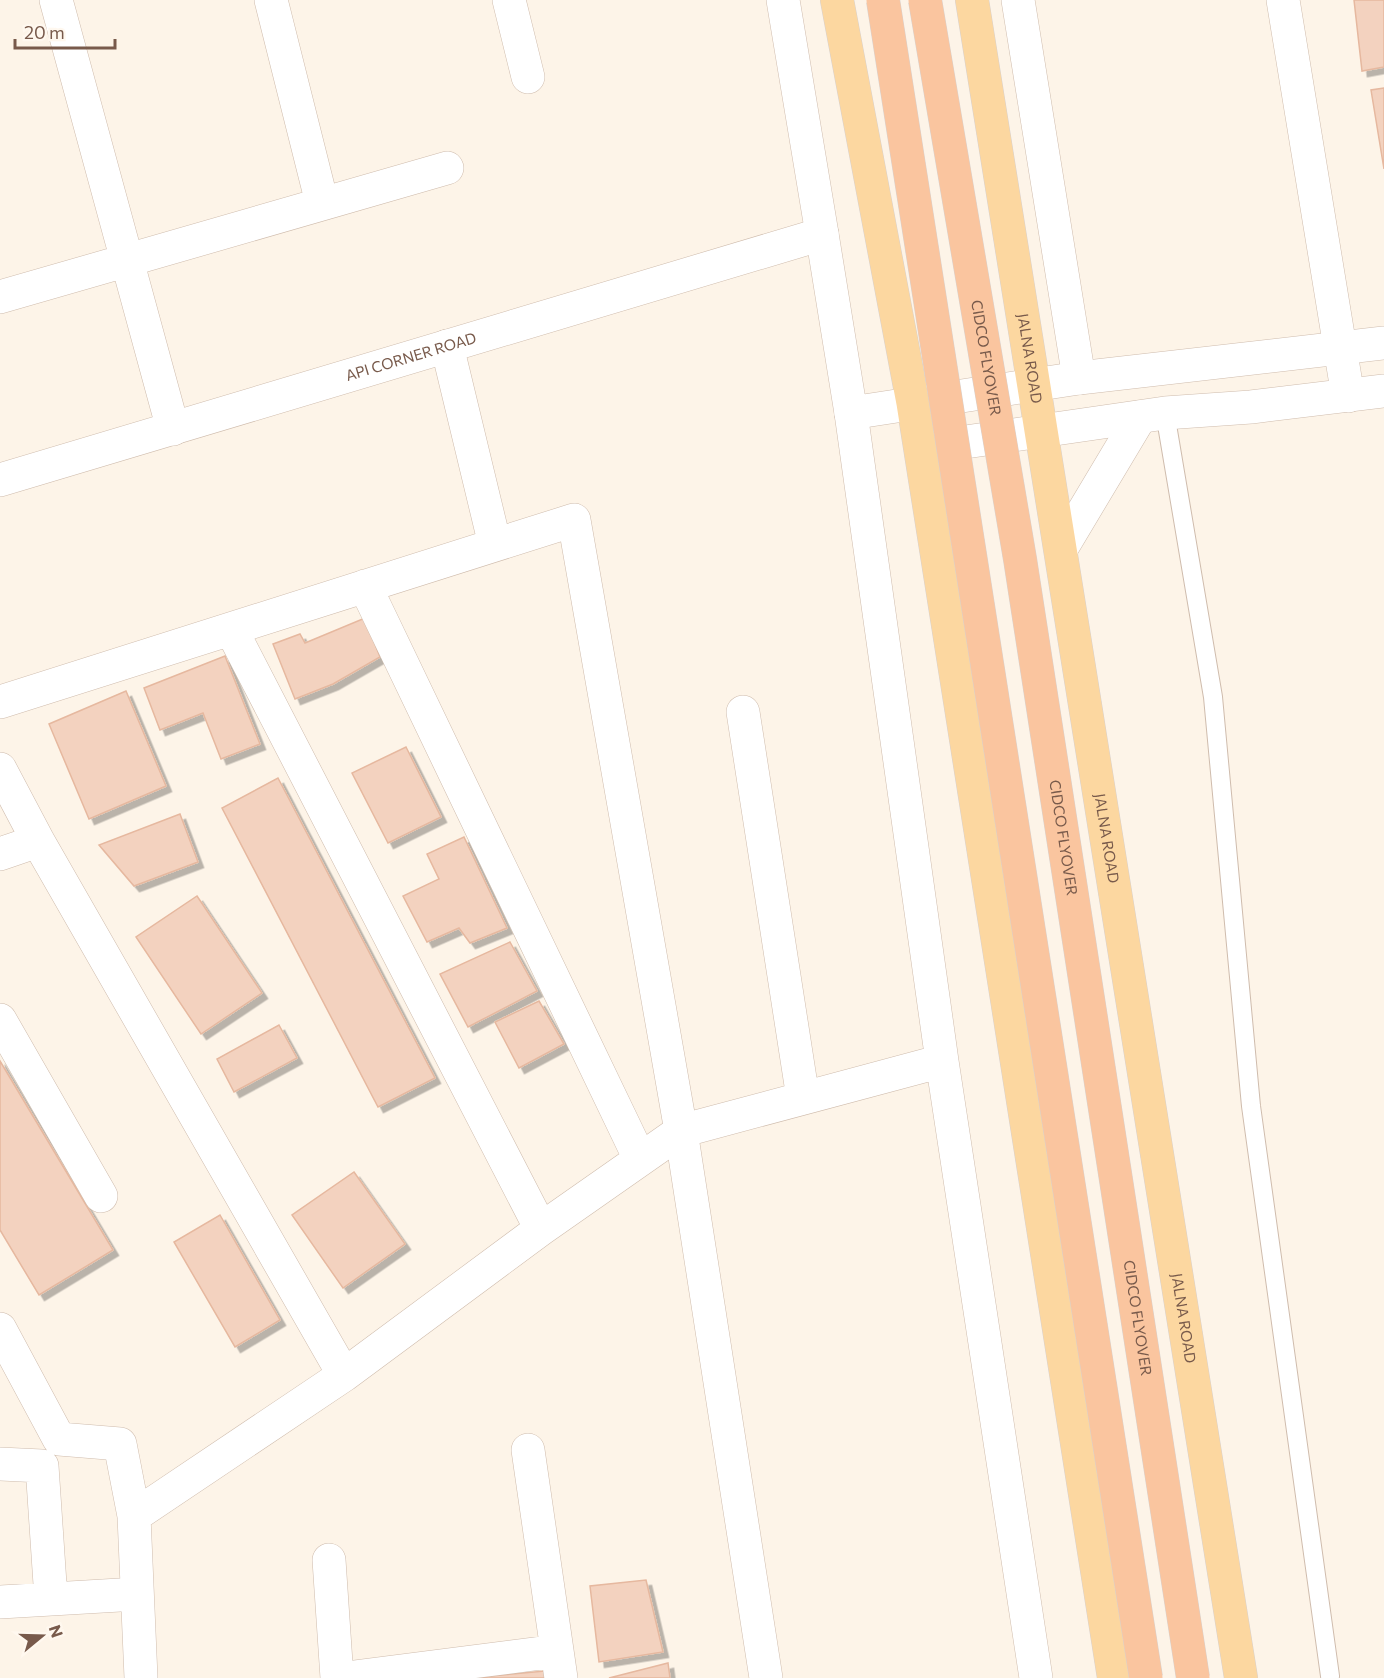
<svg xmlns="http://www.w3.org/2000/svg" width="1384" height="1678" viewBox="0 0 1384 1678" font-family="Commissioner,sans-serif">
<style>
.building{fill:#f3d2bf;stroke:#e6b89f;stroke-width:1.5;filter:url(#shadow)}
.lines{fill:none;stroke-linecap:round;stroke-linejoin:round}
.service-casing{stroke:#cfbcad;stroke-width:20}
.minor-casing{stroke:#cfbcad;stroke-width:34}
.tertiary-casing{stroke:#cfbcad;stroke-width:34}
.primary-casing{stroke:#d9d1cd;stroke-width:34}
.service{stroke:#fff;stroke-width:18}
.minor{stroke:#fff;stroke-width:33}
.tertiary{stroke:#fff;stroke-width:33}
.primary{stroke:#fcd7a0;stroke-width:33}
.trunk-bridge-casing{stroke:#d9d1cd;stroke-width:34;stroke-linecap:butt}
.trunk-bridge{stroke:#fac59f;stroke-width:33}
.labels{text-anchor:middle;stroke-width:4.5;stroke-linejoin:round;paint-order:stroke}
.street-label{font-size:15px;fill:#785a4b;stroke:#fff8ef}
</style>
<defs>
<filter id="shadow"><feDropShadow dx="5.5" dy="5.5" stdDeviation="0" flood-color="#0004"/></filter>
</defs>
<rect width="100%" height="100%" fill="#fdf4e8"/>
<!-- building -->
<path class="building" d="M1354 0H1384V67L1362 71Z
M1384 88V169L1371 90Z
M365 618 380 657 333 684 295 699 273 644 300 634 305 643Z
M225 656 260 744 221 759 203 713 160 730 144 688Z
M126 691 166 786 89 819 49 724Z
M406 747 441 817 388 843 352 773Z
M278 778 435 1078 378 1107 222 808Z
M180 814 198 862 134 886 99 845Z
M464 837 507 928 470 943 459 928 427 942 403 896 439 879 427 854Z
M197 896 262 993 201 1034 136 937Z
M510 942 537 991 468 1027 440 974Z
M539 1001 564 1044 519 1068 495 1022Z
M279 1025 297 1058 234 1092 217 1059Z
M0 1061 113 1250 39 1295 0 1230Z
M354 1172 405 1244 343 1288 292 1215Z
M220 1215 280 1320 235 1347 174 1242Z
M646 1580 663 1652 599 1662 590 1586Z
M668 1663 670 1678H609Z
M545 1671 546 1678H470Z"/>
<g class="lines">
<defs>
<path id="service" d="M1165 413 1213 697 1251 1106 1330 1676"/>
<path id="minor" d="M56 0 173 429
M271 0 322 203
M509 0 528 77
M783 0 822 234
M1018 0 1079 378
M1283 0 1348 396
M0 297 447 168
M447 346 495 545
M851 413 942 1061 1036 1678
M365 586 640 1159
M231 629 541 1229
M0 702 574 520 681 1131 766 1678
M743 712 803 1098
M0 769 38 841 344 1375
M0 854 38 841
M0 1020 101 1196
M0 1329 59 1439 120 1444 134 1516
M528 1450 561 1678
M0 1464 42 1466 51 1599
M329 1560 337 1678
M0 1602 137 1594
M141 1678 134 1516 344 1375 541 1229 681 1131 942 1061
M346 1678 557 1651"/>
<g id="tertiary">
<path d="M924 448 1165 413 1251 407 1384 391"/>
<path id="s1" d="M0 480 822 234 851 413 1079 378 1384 343"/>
<path d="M1061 549 1140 417"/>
</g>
<g id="primary">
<path d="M837 0 913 403 1114 1678"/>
<path id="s2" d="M972 0 1241 1678"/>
</g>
</defs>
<!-- service casing -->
<use href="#service" class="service-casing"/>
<!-- minor casing -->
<use href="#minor" class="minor-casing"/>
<!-- tertiary casing -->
<use href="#tertiary" class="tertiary-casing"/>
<!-- primary casing -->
<use href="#primary" class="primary-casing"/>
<!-- service -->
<use href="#service" class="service"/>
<!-- minor -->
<use href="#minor" class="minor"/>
<!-- tertiary -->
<use href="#tertiary" class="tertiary"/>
<!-- primary -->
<use href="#primary" class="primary"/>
<defs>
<g id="trunk-bridge">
<path d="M883 0 1146 1678"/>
<path id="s3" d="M925 0 1020 559 1193 1678"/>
</g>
</defs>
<!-- trunk-bridge casing -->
<use href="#trunk-bridge" class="trunk-bridge-casing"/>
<!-- trunk-bridge -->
<use href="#trunk-bridge" class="trunk-bridge"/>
</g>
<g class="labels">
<!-- street labels -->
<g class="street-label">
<text dy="5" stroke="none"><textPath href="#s1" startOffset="429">API CORNER ROAD</textPath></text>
<text dy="5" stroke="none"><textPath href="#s3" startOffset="363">CIDCO FLYOVER</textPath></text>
<text dy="5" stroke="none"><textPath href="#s2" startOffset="363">JALNA ROAD</textPath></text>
<text dy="5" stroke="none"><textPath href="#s3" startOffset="849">CIDCO FLYOVER</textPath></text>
<text dy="5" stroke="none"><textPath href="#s2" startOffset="849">JALNA ROAD</textPath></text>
<text dy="5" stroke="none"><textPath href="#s3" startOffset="1335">CIDCO FLYOVER</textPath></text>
<text dy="5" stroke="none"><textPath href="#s2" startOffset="1335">JALNA ROAD</textPath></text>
</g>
</g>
<!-- north arrow -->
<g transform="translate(42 1636) rotate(71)" stroke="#fff8ef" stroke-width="4.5" paint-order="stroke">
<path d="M0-4.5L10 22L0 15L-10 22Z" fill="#785a4b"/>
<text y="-9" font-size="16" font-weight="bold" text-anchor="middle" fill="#785a4b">N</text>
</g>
<!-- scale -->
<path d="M15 39v9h100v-9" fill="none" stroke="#785a4b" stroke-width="3"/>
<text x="24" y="39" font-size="18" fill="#785a4b" stroke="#fff8ef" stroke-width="4.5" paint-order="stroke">20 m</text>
</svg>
